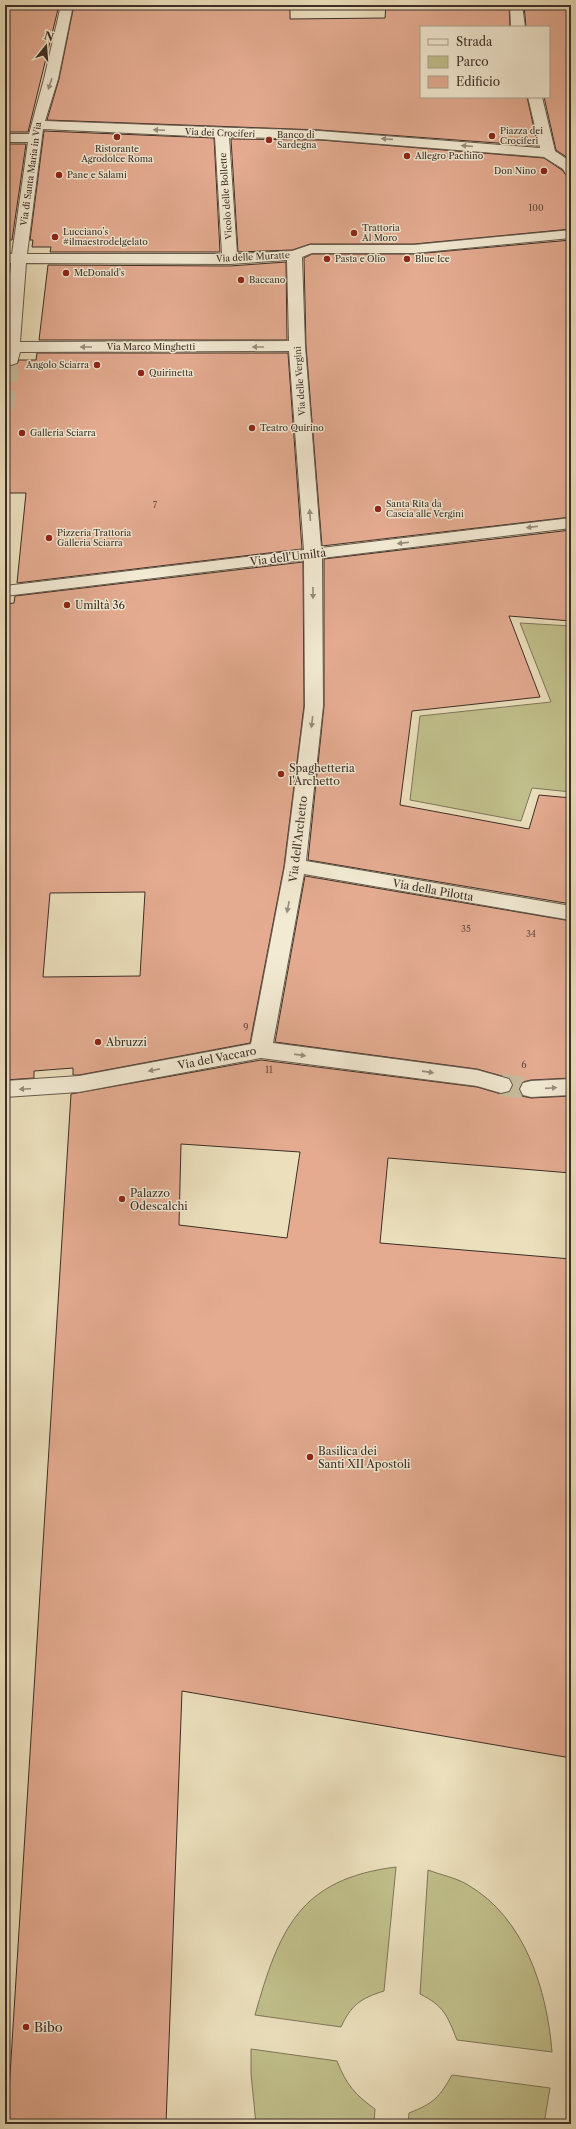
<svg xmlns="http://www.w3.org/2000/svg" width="576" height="2129" viewBox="0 0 576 2129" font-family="'Libre Caslon Text',serif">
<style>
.green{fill:#c0bf8b;stroke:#7e7659}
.building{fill:#e4ab91;stroke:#3d2e27;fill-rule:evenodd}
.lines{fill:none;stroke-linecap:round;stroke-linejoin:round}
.street-tunnel-far2{stroke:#c8bc9e;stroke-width:14;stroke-dasharray:14 7;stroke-linecap:butt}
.street-tunnel-far1{stroke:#c8bc9e;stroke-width:18;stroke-dasharray:18 9;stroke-linecap:butt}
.street-tunnel{stroke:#c8bc9e;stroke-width:22;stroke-dasharray:22 11;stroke-linecap:butt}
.street-casing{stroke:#685a4c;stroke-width:2}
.street{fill:#f2ead3;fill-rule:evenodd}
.oneway{fill:#988c7d}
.poi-dot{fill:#8f2418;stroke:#f2ead3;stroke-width:1.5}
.labels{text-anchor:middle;stroke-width:3;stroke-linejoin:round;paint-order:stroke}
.far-poi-label{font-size:9px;fill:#3d2e27;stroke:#f2ead3;text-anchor:start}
.far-street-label{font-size:9px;fill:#3d2e27;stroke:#f2ead3}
.number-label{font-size:9px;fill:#674d42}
.street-label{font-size:11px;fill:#3d2e27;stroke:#f2ead3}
.poi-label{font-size:11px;fill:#3d2e27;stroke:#f2ead3;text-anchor:start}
.near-poi-label{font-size:13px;fill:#3d2e27;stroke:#f2ead3;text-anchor:start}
</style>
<rect width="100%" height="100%" fill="#ebdfbc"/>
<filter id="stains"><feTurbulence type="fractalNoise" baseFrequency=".005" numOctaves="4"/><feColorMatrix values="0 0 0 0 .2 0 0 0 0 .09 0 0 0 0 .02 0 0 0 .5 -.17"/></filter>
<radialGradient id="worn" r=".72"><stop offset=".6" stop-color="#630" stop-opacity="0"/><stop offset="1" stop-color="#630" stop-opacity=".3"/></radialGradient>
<!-- green -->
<path class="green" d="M520 623 571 626V792L532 788 521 821 410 800 420 716 551 702Z
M396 1867 384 1991C361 1998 351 2005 341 2027L255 2015C279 1930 299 1879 396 1867Z
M428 1870C441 1875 457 1878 468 1885 525 1918 547 1990 552 2052L457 2040C447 2015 444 2006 420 1994Z
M251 2049 337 2061C346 2084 355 2095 375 2109L374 2124H256L251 2074Z
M452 2075 550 2088 544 2124H408L409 2113C434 2103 439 2098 452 2075Z"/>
<!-- building -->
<path class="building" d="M5 5H59L28 132H5Z
M74 5H290V19L385 18 386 5H509L510 27H421V97H527L538 146 320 130 47 120 59 79Z
M524 5H571V160L556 150 544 97H549V27H526Z
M44 131 214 138 220 252H50L51 247H32L33 240H30Z
M231 139 320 140 544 158 562 170 566 175 571 176V229L414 244H310L292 250 238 252Z
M5 144H26L12 240H5Z
M571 240V517L322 546 306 346 304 258 312 254H414Z
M286 262 287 340H39L48 265 230 266Z
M37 353H288L302 549 17 583 26 493H5V365L11 366 17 364 19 360H36Z
M571 530V621L509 616 540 697 412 711 400 805 529 829 539 795 571 798V904L308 860 324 706V559Z
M303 562 304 706 284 866 250 1043 79 1075H73V1068L34 1071V1078L5 1080V604L14 603 15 596ZM145 892 140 976 43 977 50 893Z
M305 876 571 921V1078L531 1080 523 1082 519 1088 522 1096 531 1098 571 1096V1173L388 1158 380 1243 571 1259V1758L182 1691 166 2124H7L71 1094 261 1060 477 1087 501 1094 509 1092 513 1086 509 1078 477 1069 275 1042ZM181 1144 300 1152 287 1238 179 1225Z"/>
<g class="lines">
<!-- street-tunnel-far2 -->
<path class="street-tunnel-far2" d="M10 370 11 360"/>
<!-- street-tunnel-far1 -->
<path class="street-tunnel-far1" d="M5 408 10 369"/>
<!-- street-tunnel -->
<path class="street-tunnel" d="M501 1085 531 1089"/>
<defs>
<path id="street" d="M61 5H73L58 79 45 121 320 131 540 148 528 97H542L555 151 571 162V175L566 174 563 169 544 157 320 139 229 137 237 254 292 251 310 245H414L571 230V238L414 253H312L302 257 305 346 321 548 571 518V528L322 558 323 706 306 861 571 906V920L304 874 273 1043 477 1070 509 1079 512 1085 509 1091 501 1093 477 1086 261 1058 79 1092 5 1097V1081L79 1076 251 1044 285 866 305 706 304 560 5 596V586L304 550 289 351 20 352 17 363 11 365 5 363V336L11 263H5V253L12 254 28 142H5V134H29L44 79ZM43 129 215 137 222 254H27ZM287 260 289 341 20 342 26 263 230 264Z
M510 5H522L525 27H511Z
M571 1079V1095L531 1097 523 1095 520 1089 523 1083 531 1081Z"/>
</defs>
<!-- street casing -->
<use href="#street" class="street-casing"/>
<!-- street -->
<use href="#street" class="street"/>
</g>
<!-- one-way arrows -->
<defs><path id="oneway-solid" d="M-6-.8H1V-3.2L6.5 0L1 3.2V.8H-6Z"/></defs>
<g class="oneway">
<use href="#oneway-solid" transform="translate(50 84) rotate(108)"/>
<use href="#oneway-solid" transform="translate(159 130) rotate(-177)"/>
<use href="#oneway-solid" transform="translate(387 139) rotate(-176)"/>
<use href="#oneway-solid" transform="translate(467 146) rotate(-175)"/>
<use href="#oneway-solid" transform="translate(86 347) rotate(180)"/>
<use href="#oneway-solid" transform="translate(258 347) rotate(180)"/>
<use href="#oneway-solid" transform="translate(310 515) rotate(-94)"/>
<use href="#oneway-solid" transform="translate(532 527) rotate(173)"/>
<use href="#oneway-solid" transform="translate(403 543) rotate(173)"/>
<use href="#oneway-solid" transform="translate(313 593) rotate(90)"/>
<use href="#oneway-solid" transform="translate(312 722) rotate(97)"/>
<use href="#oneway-solid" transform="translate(288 907) rotate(101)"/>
<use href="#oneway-solid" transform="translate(300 1055) rotate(8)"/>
<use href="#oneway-solid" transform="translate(154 1070) rotate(169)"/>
<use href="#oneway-solid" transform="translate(428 1072) rotate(8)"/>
<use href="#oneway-solid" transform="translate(551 1088) rotate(-4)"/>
<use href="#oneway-solid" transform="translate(25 1089) rotate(177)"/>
</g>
<!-- markers -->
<g class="poi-dot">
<circle cx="492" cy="136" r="4"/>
<circle cx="117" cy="137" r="4"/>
<circle cx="269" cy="140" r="4"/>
<circle cx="407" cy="156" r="4"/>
<circle cx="544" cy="171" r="4"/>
<circle cx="59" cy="175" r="4"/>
<circle cx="354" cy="233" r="4"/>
<circle cx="55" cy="237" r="4"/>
<circle cx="327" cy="259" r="4"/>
<circle cx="407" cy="259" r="4"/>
<circle cx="66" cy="273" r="4"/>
<circle cx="241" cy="280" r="4"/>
<circle cx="97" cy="365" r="4"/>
<circle cx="141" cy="373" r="4"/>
<circle cx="252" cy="428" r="4"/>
<circle cx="22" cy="433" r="4"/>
<circle cx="378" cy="509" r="4"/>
<circle cx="49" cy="538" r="4"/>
<circle cx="67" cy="605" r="4"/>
<circle cx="281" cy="774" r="4"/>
<circle cx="98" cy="1042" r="4"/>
<circle cx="122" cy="1199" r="4"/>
<circle cx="310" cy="1457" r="4"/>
<circle cx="26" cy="2027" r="4"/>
</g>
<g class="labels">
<!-- far-poi labels -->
<g class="far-poi-label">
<text x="500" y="134">Piazza dei<tspan x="500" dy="10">Crociferi</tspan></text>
<text x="277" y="138">Banco di<tspan x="277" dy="10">Sardegna</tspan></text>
<text x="117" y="152" text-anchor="middle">Ristorante<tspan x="117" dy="10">Agrodolce Roma</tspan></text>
<text x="415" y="159">Allegro Pachino</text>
<text x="536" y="174" text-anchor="end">Don Nino</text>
<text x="67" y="178">Pane e Salami</text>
<text x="362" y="231">Trattoria<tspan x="362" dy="10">Al Moro</tspan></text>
<text x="63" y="235">Lucciano’s<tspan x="63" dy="10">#ilmaestrodelgelato</tspan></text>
<text x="335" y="262">Pasta e Olio</text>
<text x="415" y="262">Blue Ice</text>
<text x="74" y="276">McDonald's</text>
<text x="249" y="283">Baccano</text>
<text x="89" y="368" text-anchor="end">Angolo Sciarra</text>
<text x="149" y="376">Quirinetta</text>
<text x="260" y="431">Teatro Quirino</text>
<text x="30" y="436">Galleria Sciarra</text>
<text x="386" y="507">Santa Rita da<tspan x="386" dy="10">Cascia alle Vergini</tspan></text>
<text x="57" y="536">Pizzeria Trattoria<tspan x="57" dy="10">Galleria Sciarra</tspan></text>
</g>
<!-- far-street labels -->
<g class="far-street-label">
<text transform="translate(220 133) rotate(2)" y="3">Via dei Crociferi</text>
<text transform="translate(31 174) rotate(-82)" y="3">Via di Santa Maria in Via</text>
<text transform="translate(226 196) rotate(-94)" y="3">Vicolo delle Bollette</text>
<text transform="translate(253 257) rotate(-3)" y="3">Via delle Muratte</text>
<text x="151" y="350">Via Marco Minghetti</text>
<text transform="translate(300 381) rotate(-94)" y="3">Via delle Vergini</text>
</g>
<!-- number labels -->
<g class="number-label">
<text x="536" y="211">100</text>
<text x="155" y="508">7</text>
<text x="466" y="932">35</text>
<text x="531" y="937">34</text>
<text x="246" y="1030">9</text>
<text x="524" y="1068">6</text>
<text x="269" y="1073">11</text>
</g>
<!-- street labels -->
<g class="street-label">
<text transform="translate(288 557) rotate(-7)" y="4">Via dell'Umiltà</text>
<text transform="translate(298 839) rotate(-83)" y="4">Via dell'Archetto</text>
<text transform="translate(433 890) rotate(10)" y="4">Via della Pilotta</text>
<text transform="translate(217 1058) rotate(-11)" y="4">Via del Vaccaro</text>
</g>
<!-- poi labels -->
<g class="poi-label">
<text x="75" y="609">Umiltà 36</text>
<text x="289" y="772">Spaghetteria<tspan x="289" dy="13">l'Archetto</tspan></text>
<text x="106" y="1046">Abruzzi</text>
<text x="130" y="1197">Palazzo<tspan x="130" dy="13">Odescalchi</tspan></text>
<text x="318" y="1455">Basilica dei<tspan x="318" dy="13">Santi XII Apostoli</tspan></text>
</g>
<!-- near-poi labels -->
<g class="near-poi-label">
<text x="34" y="2032">Bibo</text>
</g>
</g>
<!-- margin -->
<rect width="576" height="2129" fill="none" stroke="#ebdfbc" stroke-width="20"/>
<rect x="6" y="6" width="564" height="2117" fill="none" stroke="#3d2e27" stroke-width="2"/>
<rect x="10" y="10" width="556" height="2109" fill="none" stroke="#3d2e27"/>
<!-- legend -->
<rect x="420" y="26" width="130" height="72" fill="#f2ead3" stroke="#aa9f8e"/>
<rect x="428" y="39" width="20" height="6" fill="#f2ead3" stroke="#aa9f8e"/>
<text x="456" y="46" font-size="12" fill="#3d2e27">Strada</text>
<rect x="428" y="56" width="20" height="12" fill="#c0bf8b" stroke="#aa9f8e"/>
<text x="456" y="66" font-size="12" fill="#3d2e27">Parco</text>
<rect x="428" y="76" width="20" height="12" fill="#e4ab91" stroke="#aa9f8e"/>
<text x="456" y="86" font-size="12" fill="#3d2e27">Edificio</text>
<!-- north arrow -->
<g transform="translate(46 46) rotate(17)" stroke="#f2ead3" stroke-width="3" paint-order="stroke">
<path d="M0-3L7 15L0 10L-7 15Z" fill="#3d2e27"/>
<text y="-6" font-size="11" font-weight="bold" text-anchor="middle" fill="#3d2e27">N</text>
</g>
<rect width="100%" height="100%" filter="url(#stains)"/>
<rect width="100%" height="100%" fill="url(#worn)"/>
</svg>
